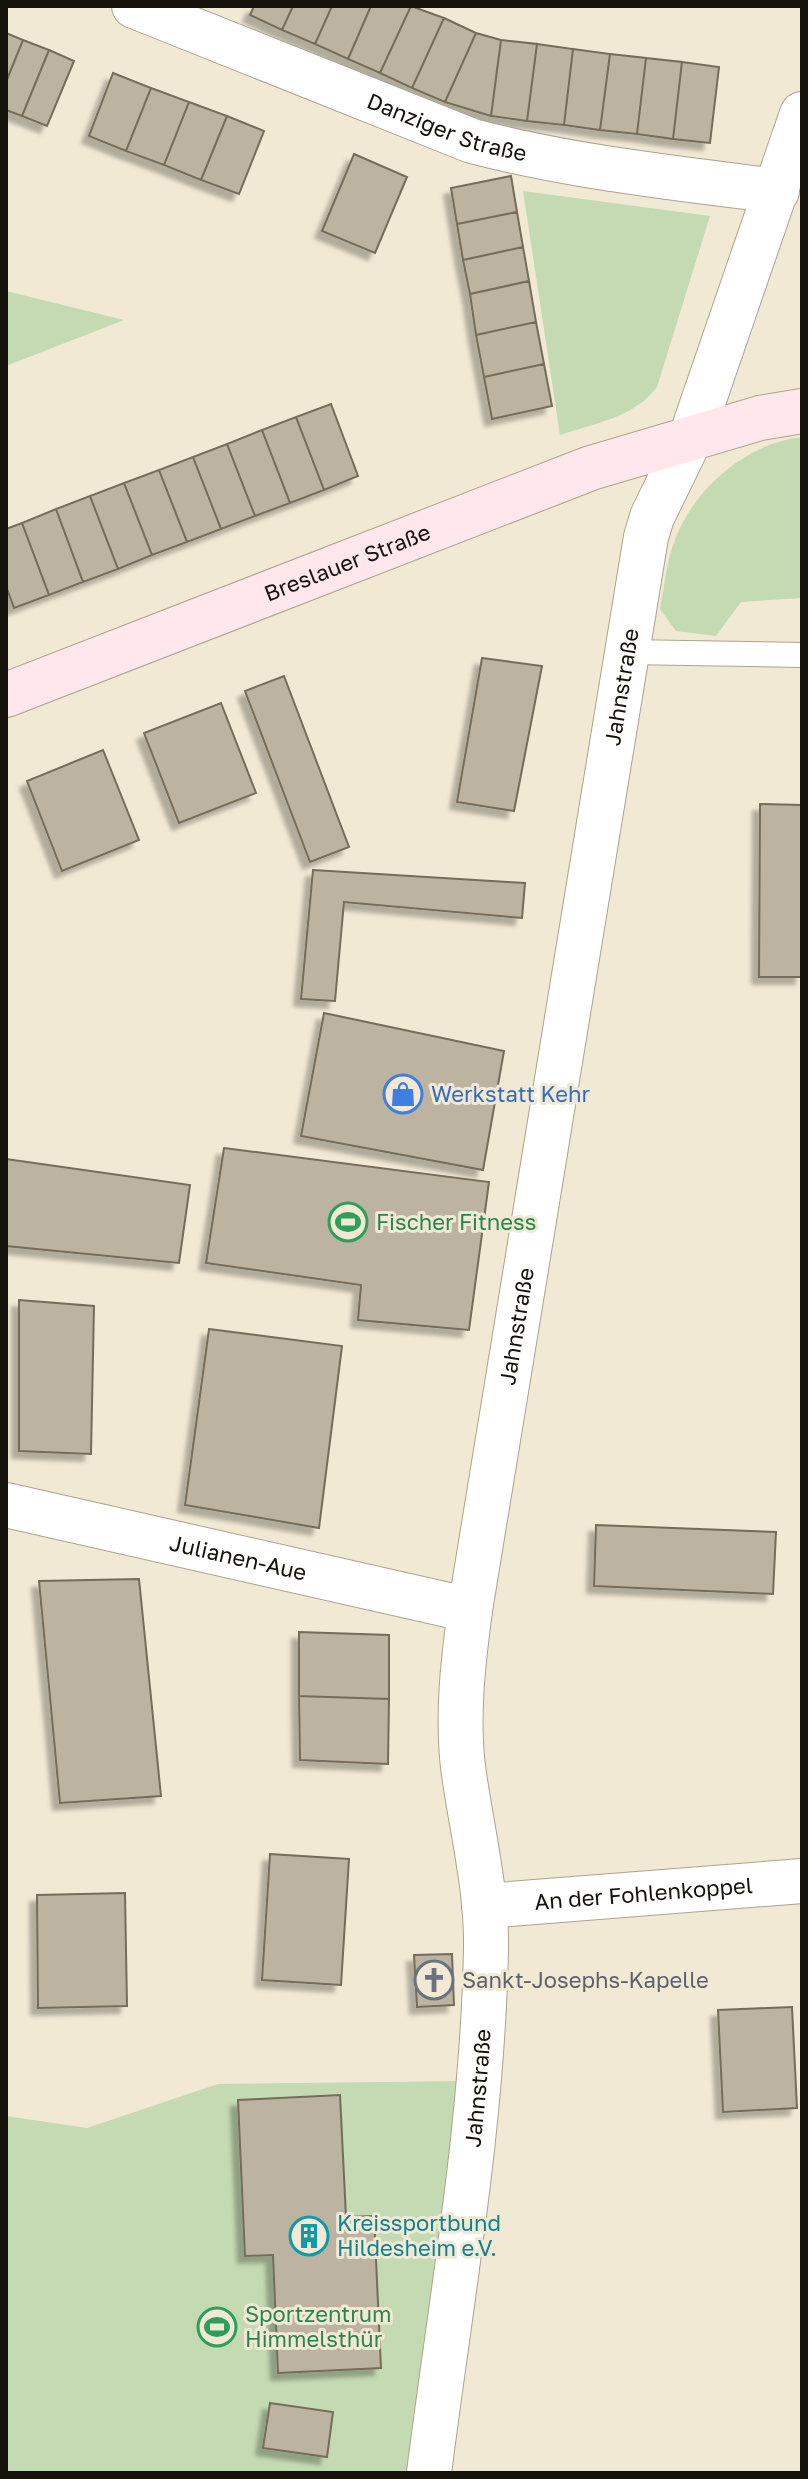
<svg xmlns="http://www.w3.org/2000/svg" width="808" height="2479" viewBox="0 0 808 2479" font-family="'Golos Text',sans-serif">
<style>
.green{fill:#c3dab2}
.building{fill:#bcb4a0;stroke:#746c5a;stroke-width:2;filter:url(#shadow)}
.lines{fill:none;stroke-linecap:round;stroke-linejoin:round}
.lane-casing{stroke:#aba38f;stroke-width:26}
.street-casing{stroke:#aba38f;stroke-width:46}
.secondary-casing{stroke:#aba38f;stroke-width:46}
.lane{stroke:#fff;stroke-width:24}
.street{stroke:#fff;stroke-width:44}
.secondary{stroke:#ffe7eb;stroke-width:44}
.labels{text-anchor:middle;stroke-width:6;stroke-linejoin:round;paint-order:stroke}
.street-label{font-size:22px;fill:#15120b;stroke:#f2e9d5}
.shop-label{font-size:22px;fill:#366cbe;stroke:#f2e9d5;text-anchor:start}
.leisure-label{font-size:22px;fill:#27864d;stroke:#f2e9d5;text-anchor:start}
.worship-label{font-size:22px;fill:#5b616d;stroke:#f2e9d5;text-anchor:start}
.culture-label{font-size:22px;fill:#0d838f;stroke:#f2e9d5;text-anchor:start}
</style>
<defs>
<filter id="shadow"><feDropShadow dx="-7" dy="7" stdDeviation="2" flood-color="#0004"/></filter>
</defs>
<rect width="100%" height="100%" fill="#f2e9d5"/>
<!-- green -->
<path class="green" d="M523 191 710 216 657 387C635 417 593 424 560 435Z
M6 291 124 320 6 366Z
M802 437V598L741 602 716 636 676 631 660 609C664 589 666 567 672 548 689 493 744 443 802 437Z
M465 2081 408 2473H6V2116L87 2128 218 2084Z"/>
<!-- building -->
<path class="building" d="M254 6H293L282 30 250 15Z
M293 6H332L315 44 282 30Z
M332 6H371L348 59 315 44Z
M371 6H411L380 73 348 59Z
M411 6 444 18 412 88 380 73Z
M444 18 476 33 445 102 412 88Z
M6 33 23 40 6 82Z
M476 33 501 40 491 116 445 102Z
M23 40 49 50 22 116 6 110V82Z
M501 40 537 44 527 121 491 116Z
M537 44 573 49 564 125 527 121Z
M573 49 610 54 600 130 564 125Z
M49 50 74 61 47 126 22 116Z
M610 54 646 58 637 134 600 130Z
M646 58 682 62 673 139 637 134Z
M682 62 719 67 710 143 673 139Z
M113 73 151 88 126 151 89 136Z
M151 88 189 102 164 165 126 151Z
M189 102 227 116 201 180 164 165Z
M227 116 264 131 239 194 201 180Z
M354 154 407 177 375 253 322 231Z
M511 176 517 212 457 224 451 188Z
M517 212 523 247 463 260 457 224Z
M523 247 529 281 470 294 463 260Z
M529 281 536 322 476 335 470 294Z
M536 322 544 364 484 377 476 335Z
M544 364 552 406 492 419 484 377Z
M331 404 358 476 324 490 296 417Z
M296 417 324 490 290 503 262 430Z
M262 430 290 503 255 516 227 444Z
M227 444 255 516 221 529 193 457Z
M193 457 221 529 187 542 159 470Z
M159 470 187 542 152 555 124 483Z
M124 483 152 555 118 569 90 496Z
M90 496 118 569 83 582 56 509Z
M56 509 83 582 49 595 22 523Z
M22 523 49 595 14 608 6 586V529Z
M482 658 542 666 514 811 457 802Z
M284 676 349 847 310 862 245 691Z
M221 703 256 793 179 823 144 733Z
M103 750 139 840 62 871 27 781Z
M760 804 802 805V977H759Z
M313 870 525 883 522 918 344 902 335 1001 301 999Z
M324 1013 504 1051 483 1170 301 1136Z
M224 1148 489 1182 469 1330 358 1320 361 1285 206 1263Z
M6 1159 190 1185 179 1263 6 1246Z
M19 1300 94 1306 91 1454 19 1451Z
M209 1329 342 1346 319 1528 185 1505Z
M596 1525 776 1532 773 1594 594 1586Z
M139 1579 161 1796 60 1803 39 1581Z
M299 1632 389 1635V1699L299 1696Z
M299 1696 389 1699 388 1764 300 1760Z
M270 1854 349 1859 341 1985 262 1980Z
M125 1893 127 2006 38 2008 37 1895Z
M452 1954 454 2005 417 2007 414 1955Z
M792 2007 797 2108 723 2112 718 2010Z
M340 2095 346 2217 374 2216 381 2368 278 2373 273 2255 245 2256 238 2100Z
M270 2403 333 2412 327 2457 263 2448Z"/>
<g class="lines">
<defs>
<path id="lane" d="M626 652 802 655"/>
<g id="street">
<path id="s1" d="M134 6 472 141C572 167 674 178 777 191"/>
<path id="s2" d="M6 1505 470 1610"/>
<path id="s3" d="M484 1906 802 1881"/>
<path id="s4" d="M429 2473C451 2299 483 2123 486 1948 487 1887 471 1827 463 1767 457 1714 463 1663 470 1610L646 537 652 517 691 437 802 114"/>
</g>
<g id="secondary">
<path id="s5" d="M6 695 591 468 760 418 802 411"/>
</g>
</defs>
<!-- lane casing -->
<use href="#lane" class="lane-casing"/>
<!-- street casing -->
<use href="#street" class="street-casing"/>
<!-- secondary casing -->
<use href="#secondary" class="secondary-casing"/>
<!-- lane -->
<use href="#lane" class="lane"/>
<!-- street -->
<use href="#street" class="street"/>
<!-- secondary -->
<use href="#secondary" class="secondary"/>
</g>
<!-- icons -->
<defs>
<symbol id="shop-ring" viewBox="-11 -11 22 22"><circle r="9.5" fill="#f2e9d5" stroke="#3f7fe0" stroke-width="1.5"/><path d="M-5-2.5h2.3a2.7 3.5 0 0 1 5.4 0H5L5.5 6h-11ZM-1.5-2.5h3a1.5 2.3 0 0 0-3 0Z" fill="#3f7fe0"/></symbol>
<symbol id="stadium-ring" viewBox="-11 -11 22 22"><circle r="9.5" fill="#f2e9d5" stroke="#2e9e5b" stroke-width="1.5"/><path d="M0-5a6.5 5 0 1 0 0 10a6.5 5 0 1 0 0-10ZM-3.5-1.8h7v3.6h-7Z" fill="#2e9e5b"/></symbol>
<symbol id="church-ring" viewBox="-11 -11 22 22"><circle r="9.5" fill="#f2e9d5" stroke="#6b7280" stroke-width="1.5"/><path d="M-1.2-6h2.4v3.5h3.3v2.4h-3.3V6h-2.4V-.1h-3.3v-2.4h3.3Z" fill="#6b7280"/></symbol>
<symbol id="building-ring" viewBox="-11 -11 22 22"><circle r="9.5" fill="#f2e9d5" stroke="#0f9aa8" stroke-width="1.5"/><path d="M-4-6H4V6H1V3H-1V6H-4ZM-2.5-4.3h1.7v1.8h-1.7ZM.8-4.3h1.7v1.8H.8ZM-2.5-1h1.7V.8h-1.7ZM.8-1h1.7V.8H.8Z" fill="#0f9aa8"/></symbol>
</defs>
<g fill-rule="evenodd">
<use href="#shop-ring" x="381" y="1072" width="44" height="44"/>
<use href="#stadium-ring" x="326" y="1200" width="44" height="44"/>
<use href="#church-ring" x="412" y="1958" width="44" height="44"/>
<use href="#building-ring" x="287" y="2214" width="44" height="44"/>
<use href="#stadium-ring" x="195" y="2305" width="44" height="44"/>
</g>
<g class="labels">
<!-- street labels -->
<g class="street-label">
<text dy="8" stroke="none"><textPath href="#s1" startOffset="336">Danziger Straße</textPath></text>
<text dy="8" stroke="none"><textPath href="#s5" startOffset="366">Breslauer Straße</textPath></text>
<text dy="8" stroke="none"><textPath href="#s4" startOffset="1804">Jahnstraße</textPath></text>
<text dy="8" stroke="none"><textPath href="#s4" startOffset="1156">Jahnstraße</textPath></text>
<text dy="8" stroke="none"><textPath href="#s2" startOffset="238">Julianen-Aue</textPath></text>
<text dy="8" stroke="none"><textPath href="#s3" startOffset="160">An der Fohlenkoppel</textPath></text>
<text dy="8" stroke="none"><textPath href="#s4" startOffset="388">Jahnstraße</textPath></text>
</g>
<!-- shop labels -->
<g class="shop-label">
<text x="431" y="1102">Werkstatt Kehr</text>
</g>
<!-- leisure labels -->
<g class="leisure-label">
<text x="376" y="1230">Fischer Fitness</text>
<text x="245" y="2322">Sportzentrum<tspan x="245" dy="25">Himmelsthür</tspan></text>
</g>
<!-- worship labels -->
<g class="worship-label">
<text x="462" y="1988">Sankt-Josephs-Kapelle</text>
</g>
<!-- culture labels -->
<g class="culture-label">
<text x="337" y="2231">Kreissportbund<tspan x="337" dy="25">Hildesheim e.V.</tspan></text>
</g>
</g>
<!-- border -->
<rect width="808" height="2479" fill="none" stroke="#15120b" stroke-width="16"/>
</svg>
